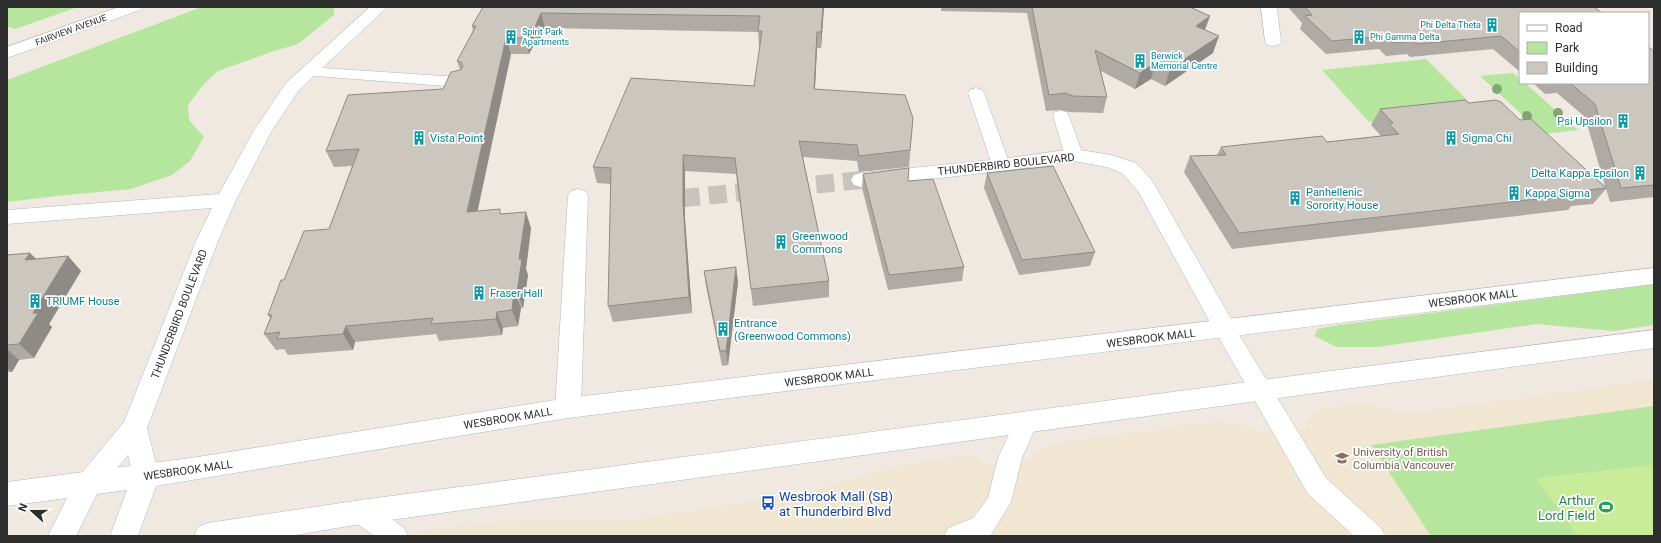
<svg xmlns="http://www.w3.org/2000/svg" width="1661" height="543" viewBox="0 0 1661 543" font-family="Roboto,sans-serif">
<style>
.education{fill:#f0e6d1}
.green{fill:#b6e59e}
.pitch{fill:#c9ec9a}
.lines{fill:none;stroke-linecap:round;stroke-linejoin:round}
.street-tunnel{stroke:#c8c4bd;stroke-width:18;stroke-dasharray:18 9;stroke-linecap:butt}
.lane-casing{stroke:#b4b7c1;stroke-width:1}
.street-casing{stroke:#b4b7c1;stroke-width:1}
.secondary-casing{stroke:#b4b7c1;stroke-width:1}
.lane{fill:#fff;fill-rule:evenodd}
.street{fill:#fff;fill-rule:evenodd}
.secondary{fill:#fff;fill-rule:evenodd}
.tree{fill:#84a574}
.wall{fill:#afaba4}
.shaded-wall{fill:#8e8b86}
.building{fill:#cbc7bf;stroke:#8e8b86}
.labels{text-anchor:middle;stroke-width:3.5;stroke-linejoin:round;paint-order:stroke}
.far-culture-label{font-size:9px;fill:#0d838f;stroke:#fff;text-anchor:start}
.far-street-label{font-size:9px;fill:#2e2e2e;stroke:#fff}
.culture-label{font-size:11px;fill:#0d838f;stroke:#fff;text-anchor:start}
.street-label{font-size:11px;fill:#2e2e2e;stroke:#fff}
.education-label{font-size:11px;fill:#785e54;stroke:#fff;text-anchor:start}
.near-transit-label{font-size:13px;fill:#164399;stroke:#fff;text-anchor:start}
.near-leisure-label{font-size:13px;fill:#27864d;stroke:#fff;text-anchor:end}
</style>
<rect width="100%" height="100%" fill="#efe9e1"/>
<!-- education -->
<path class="education" d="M1654 380V536H416L422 531 499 522 621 521 793 496 890 468 970 455 977 457 981 465 1028 462 1034 454 1045 448 1058 443 1220 421 1249 427 1260 434 1307 429V421L1313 413 1321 409 1361 402 1405 414Z"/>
<!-- green -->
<path class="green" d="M7 7H78L15 29 7 26Z
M202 7H334V15L298 44 274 51 218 71 204 84 188 105 189 120 204 137 190 161 172 175 131 189 57 196 7 202V80Z
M1426 59 1478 111 1369 122 1322 70Z
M1513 73 1520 79V83H1525L1578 130 1543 134 1480 76Z
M1654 284V325L1613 331 1537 324 1378 347H1336L1315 336 1317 329 1339 325Z
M1654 406V536H1431L1371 445Z"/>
<!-- pitch -->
<path class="pitch" d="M1654 465V536H1578L1536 478Z"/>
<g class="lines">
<!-- street-tunnel -->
<path class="street-tunnel" d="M655 201 861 180"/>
<defs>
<path id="lane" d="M308 67 459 77 465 79 467 82 465 85 459 87 302 75 300 72 302 69Z
M976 88 982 90 984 93 1010 165 1007 169 1001 171 995 169 992 165 968 93 970 90Z
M1061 111 1067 112 1069 116 1083 155 1080 159 1074 161 1068 159 1065 155 1053 116 1055 112Z
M1225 321 1232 323 1326 478 1381 528 1385 536H1354L1308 494 1214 329 1218 323Z
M1026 412 1034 415 1038 422 1022 458 1011 502 991 535 944 536 948 528 973 518 988 498 998 458 1018 415Z
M361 501 370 504 404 528 408 536H374L352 520 349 512 352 504Z"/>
<path id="street" d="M119 7H142L140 10 7 58V47Z
M370 7H387L299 90 271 132 236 200 218 241 147 428 159 476 155 484 146 488 137 484 133 476 128 455 98 491 89 495 80 491 76 483 80 475 124 422 196 241 212 208 7 224V210L219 194 253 132 286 83Z
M1261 7H1279L1277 9 1281 41 1279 45 1273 46 1267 45 1265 41Z
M1074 149 1111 155 1136 163 1153 182 1237 329 1233 335 1225 338 1217 335 1138 191 1122 173 1107 167 1074 161 1001 171 861 187 854 185 851 180 854 175 861 173 1001 159Z
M578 189 585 191 588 196 581 408 577 415 568 418 559 415 555 408 568 196 571 191Z"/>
<path id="secondary" d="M1654 268V284L568 418 156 486 138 536H110L127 490 97 494 76 536H48L67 498 7 506V482L191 458 568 398Z
M1654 330V348L1330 391 361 524 289 536H194L198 527 208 523 361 500 1330 371Z"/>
</defs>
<!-- lane casing -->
<use href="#lane" class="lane-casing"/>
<!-- street casing -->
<use href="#street" class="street-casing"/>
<!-- secondary casing -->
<use href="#secondary" class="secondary-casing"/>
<!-- lane -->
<use href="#lane" class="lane"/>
<!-- street -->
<use href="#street" class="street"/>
<!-- secondary -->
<use href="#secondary" class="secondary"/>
</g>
<!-- trees -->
<g class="tree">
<circle cx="1497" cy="89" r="5"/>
<circle cx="1558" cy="113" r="5"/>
<circle cx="1527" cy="116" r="5"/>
</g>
<!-- wall -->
<path class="wall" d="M483 7H824L821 48H817L815 89 913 118 909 167 859 172 857 161 803 157 829 281V297L753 306 736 174 685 171V219L692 313 613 322 608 306 611 184 597 183 593 167 754 86 760 47H759L758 32 545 28 539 43H535L529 54H511L477 211 502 214 531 228 526 269 528 275 523 308H521L518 326 503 328 502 335 439 341 436 334 355 342 353 350 288 355 284 349 276 350 264 334 270 318 268 315 284 280 329 229 352 166 334 167 326 151 443 89 460 70 457 61 473 31 472 26Z
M941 7H1190L1210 16 1205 30 1213 53 1165 86 1151 79 1135 89 1101 71 1107 97 1103 113 1069 112 1061 110 1046 111 1027 13 941 11Z
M1288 7H1594L1520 13V72L1493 49 1410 57 1407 54 1386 56 1379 49 1326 54 1300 29 1302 23Z
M1654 51V197L1610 202 1606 189 1593 204 1571 206 1568 210 1232 249 1184 172 1190 156 1217 155 1221 147 1327 142 1381 136 1371 125 1380 109 1469 103 1520 120 1605 186 1585 117 1557 93 1545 94 1533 83H1648Z
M987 173 1095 252 1090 266 1019 275 984 188Z
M863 174 908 181 964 267 962 281 888 290 862 188Z
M30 253 36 259 68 256 81 271 49 324 52 327 34 358 19 360 12 372H7V255Z
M736 267 738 282 728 365 722 366 706 286 704 271Z"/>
<!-- shaded-wall -->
<path class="shaded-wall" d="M823 7H824L821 48V32Z
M541 13 545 28 539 43 535 27Z
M1210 16 1204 32 1196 26Z
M531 27 535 43 529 54 525 38Z
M817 32V48L814 106V89Z
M1219 36 1213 53 1165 86 1170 69Z
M506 38 511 54 474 228 467 212Z
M1156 62 1151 79 1135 89 1140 73Z
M683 155 685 171V219L692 313 689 297 683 203Z
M526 212 531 228 526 269 528 275 523 308 517 292 519 259Z
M30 253 44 267 25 260Z
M68 256 81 271 49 324 52 327 34 358 19 344 33 313Z
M736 267 738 282 728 365 726 351Z
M514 292 521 308 518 326 512 310Z
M497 312 503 328 502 335 496 319Z
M346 326 355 342 353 350 343 334Z
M7 349 19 360 12 372 7 368Z"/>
<!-- building -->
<path class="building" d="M483 7H823L821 32H817L814 89 905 95 913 118 910 150 859 156 857 145 799 141 829 281 751 289 735 158 683 155V203L689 297 608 306 611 168 593 167 631 78 754 86 762 31H758L760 16 541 13 535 27H531L525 38H506L467 212 500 209V214L526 212 519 259H522L517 292H514L512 310 497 312 496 319 431 324 433 318 346 326 343 334 277 339 280 332 264 334 272 315H268L281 280H284L304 231 329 229 359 149 326 151 348 95 443 89 451 72 460 70 463 67 461 62 457 61 476 26H472Z
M1032 7H1190L1210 16 1196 26 1219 36 1170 69 1156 62 1140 73 1095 50 1107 97 1073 96 1065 93 1049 95Z
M1305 7H1594L1602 13H1520V52L1501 36 1417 44 1414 41 1393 43 1386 36 1332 41 1305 16 1312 15Z
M1648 47 1654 51V185L1621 188 1595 104 1570 83H1648Z
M1465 100 1469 103 1496 100 1501 102 1520 120 1531 119 1606 188 1578 191 1581 194 1239 233 1190 156 1226 155 1221 147 1322 136 1327 142 1399 134 1389 124 1393 123 1380 109Z
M1053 166 1095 252 1022 260 987 173Z
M909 168 908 181 933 179 964 267 889 275 863 174Z
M30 253 25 260 68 256 33 313H38L19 344 7 345V255Z
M736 267 726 351H720L704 271Z"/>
<!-- icons -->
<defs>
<symbol id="building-bare" viewBox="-9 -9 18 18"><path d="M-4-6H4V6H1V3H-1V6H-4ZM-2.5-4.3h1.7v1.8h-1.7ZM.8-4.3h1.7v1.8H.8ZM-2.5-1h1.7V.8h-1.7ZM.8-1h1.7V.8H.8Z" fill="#0f9aa8" stroke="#fff" stroke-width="2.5" paint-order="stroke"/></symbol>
<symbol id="university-bare" viewBox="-9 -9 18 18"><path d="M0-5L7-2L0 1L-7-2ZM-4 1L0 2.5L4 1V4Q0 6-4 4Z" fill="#8d6e63" stroke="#fff" stroke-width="2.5" paint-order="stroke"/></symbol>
<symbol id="bus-bare" viewBox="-9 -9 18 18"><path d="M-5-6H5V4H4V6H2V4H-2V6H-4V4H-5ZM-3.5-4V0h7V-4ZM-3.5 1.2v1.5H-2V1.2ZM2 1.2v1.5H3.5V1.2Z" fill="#1a4fb4" stroke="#fff" stroke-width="2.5" paint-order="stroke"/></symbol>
<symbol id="stadium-bare" viewBox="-9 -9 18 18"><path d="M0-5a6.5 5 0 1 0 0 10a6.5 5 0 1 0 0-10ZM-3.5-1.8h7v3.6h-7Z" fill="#2e9e5b" stroke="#fff" stroke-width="2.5" paint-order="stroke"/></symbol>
</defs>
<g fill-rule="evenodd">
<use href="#building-bare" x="1482" y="15" width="20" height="20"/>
<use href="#building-bare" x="501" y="27" width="20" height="20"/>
<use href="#building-bare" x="1349" y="27" width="20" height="20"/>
<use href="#building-bare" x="1130" y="51" width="20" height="20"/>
<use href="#building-bare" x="1613" y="111" width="20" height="20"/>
<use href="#building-bare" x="409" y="128" width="20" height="20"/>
<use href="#building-bare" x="1441" y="128" width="20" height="20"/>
<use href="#building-bare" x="1630" y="163" width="20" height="20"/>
<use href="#building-bare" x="1504" y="183" width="20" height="20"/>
<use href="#building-bare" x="1285" y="188" width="20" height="20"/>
<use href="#building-bare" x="771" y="232" width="20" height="20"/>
<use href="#building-bare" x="469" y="283" width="20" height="20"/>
<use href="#building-bare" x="25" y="291" width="20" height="20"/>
<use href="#building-bare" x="713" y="319" width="20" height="20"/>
<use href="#university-bare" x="1332" y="448" width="20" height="20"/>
<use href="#bus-bare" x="758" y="493" width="20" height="20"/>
<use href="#stadium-bare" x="1596" y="497" width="20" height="20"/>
</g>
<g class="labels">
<!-- far-culture labels -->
<g class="far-culture-label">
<text x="1481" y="28" text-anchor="end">Phi Delta Theta</text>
<text x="522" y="35">Spirit Park<tspan x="522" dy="10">Apartments</tspan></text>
<text x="1370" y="40">Phi Gamma Delta</text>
<text x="1151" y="59">Berwick<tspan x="1151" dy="10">Memorial Centre</tspan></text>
</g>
<!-- far-street labels -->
<g class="far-street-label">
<text transform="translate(71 30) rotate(-20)" y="3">FAIRVIEW AVENUE</text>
</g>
<!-- culture labels -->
<g class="culture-label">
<text x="1612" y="125" text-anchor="end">Psi Upsilon</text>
<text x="430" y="142">Vista Point</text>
<text x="1462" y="142">Sigma Chi</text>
<text x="1629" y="177" text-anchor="end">Delta Kappa Epsilon</text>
<text x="1306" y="196">Panhellenic<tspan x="1306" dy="13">Sorority House</tspan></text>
<text x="1525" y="197">Kappa Sigma</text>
<text x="792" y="240">Greenwood<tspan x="792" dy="13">Commons</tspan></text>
<text x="490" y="297">Fraser Hall</text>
<text x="46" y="305">TRIUMF House</text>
<text x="734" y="327">Entrance<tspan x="734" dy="13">(Greenwood Commons)</tspan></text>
</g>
<!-- street labels -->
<g class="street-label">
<text transform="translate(1006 164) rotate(-6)" y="4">THUNDERBIRD BOULEVARD</text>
<text transform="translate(1473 298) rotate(-7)" y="4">WESBROOK MALL</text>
<text transform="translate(179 314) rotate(-69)" y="4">THUNDERBIRD BOULEVARD</text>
<text transform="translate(1151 338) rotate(-7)" y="4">WESBROOK MALL</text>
<text transform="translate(829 377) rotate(-7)" y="4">WESBROOK MALL</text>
<text transform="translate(508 418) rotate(-9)" y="4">WESBROOK MALL</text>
<text transform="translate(188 470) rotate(-8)" y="4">WESBROOK MALL</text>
</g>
<!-- education labels -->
<g class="education-label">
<text x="1353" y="456">University of British<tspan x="1353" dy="13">Columbia Vancouver</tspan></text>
</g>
<!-- near-transit labels -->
<g class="near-transit-label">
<text x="779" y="501">Wesbrook Mall (SB)<tspan x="779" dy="15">at Thunderbird Blvd</tspan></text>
</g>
<!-- near-leisure labels -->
<g class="near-leisure-label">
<text x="1595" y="505">Arthur<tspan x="1595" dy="15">Lord Field</tspan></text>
</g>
</g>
<!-- border -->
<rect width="1661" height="543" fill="none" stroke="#2e2e2e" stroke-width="16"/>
<!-- legend -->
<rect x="1519" y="12" width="130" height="72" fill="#ffffff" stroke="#ababab"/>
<rect x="1527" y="25" width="20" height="6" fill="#ffffff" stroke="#ababab"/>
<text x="1555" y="32" font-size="12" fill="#2e2e2e">Road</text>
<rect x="1527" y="42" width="20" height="12" fill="#b6e59e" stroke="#ababab"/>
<text x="1555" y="52" font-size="12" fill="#2e2e2e">Park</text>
<rect x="1527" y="62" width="20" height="12" fill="#cbc7bf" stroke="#ababab"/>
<text x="1555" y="72" font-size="12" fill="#2e2e2e">Building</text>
<!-- north arrow -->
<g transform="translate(32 511) rotate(291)" stroke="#ffffff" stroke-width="3" paint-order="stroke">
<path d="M0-3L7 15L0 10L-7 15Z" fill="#2e2e2e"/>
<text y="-6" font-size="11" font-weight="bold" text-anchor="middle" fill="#2e2e2e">N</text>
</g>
</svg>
